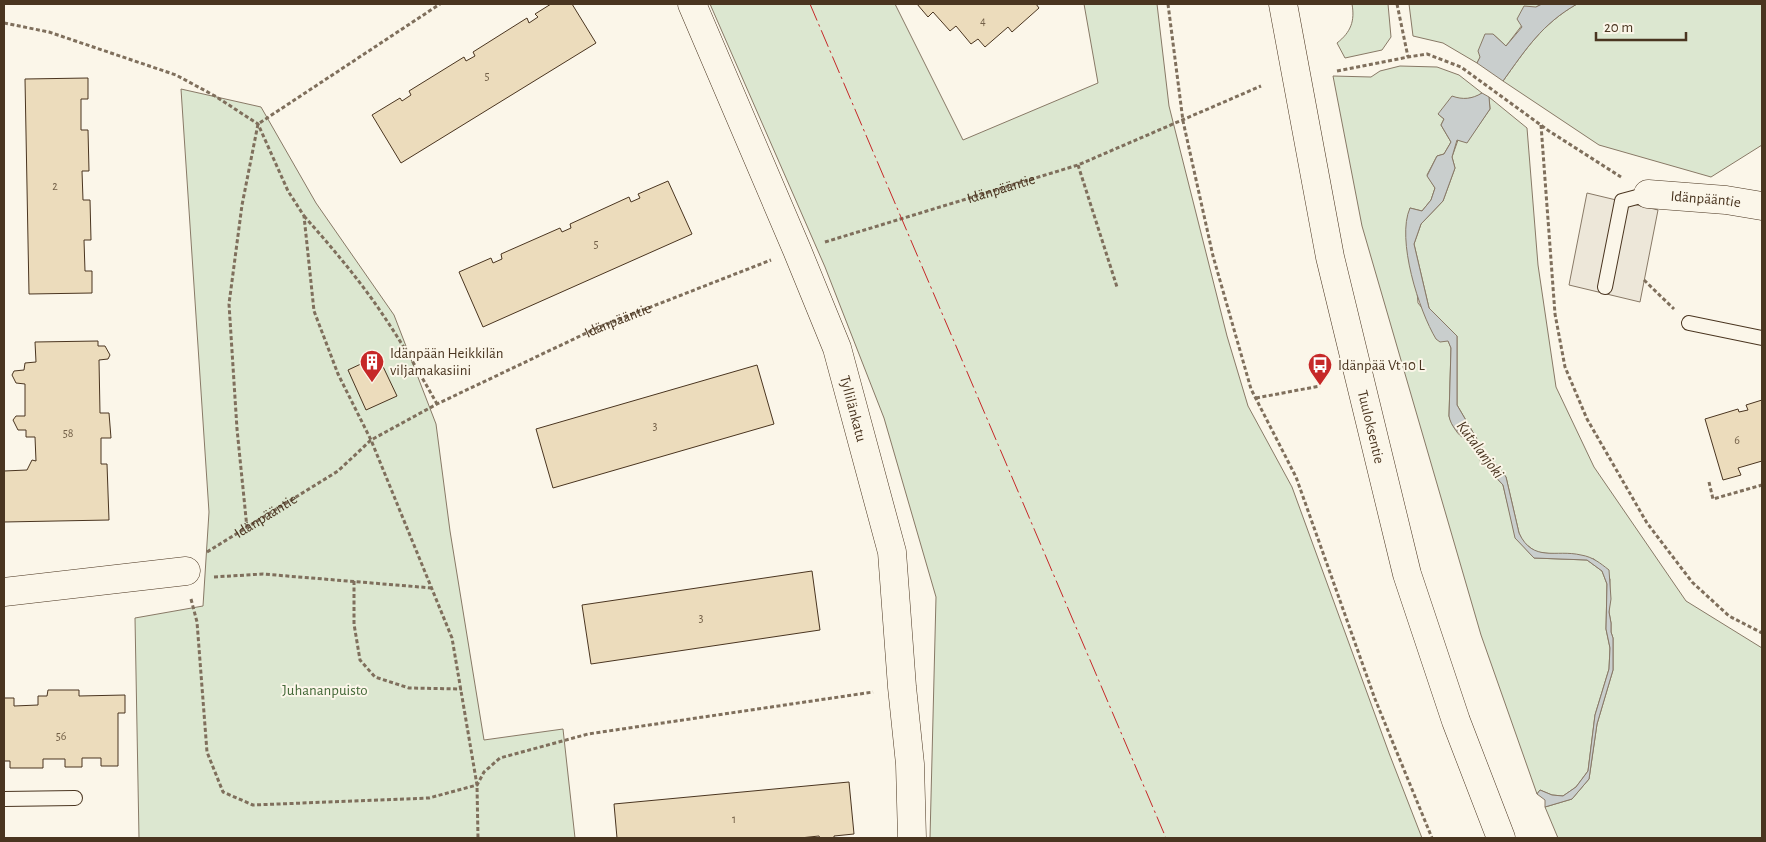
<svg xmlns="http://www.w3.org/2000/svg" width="1766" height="842" viewBox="0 0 1766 842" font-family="'Alegreya Sans',sans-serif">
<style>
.green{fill:#dce7d0;stroke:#887966}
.parking{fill:#ede7d9;stroke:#887966}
.water{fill:#c9cecd;stroke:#887966}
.building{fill:#ecdcbc;stroke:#4a3520}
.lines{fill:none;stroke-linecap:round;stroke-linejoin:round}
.lane-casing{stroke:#4a3520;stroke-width:16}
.street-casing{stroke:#4a3520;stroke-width:29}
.highway-casing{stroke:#4a3520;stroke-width:29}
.path{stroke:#7f6f5c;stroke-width:3;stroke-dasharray:4 2.5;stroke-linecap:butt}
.lane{stroke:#fbf6e9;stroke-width:14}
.street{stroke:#fbf6e9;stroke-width:28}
.highway{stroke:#fbf6e9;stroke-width:28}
.power{stroke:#c62828;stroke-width:1;stroke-dasharray:18 4 2.5 4;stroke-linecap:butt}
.labels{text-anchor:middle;stroke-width:4;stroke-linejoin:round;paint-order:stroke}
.number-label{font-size:12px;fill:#725f47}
.street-label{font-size:15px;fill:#4a3520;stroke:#fbf6e9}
.poi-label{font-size:15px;fill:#4a3520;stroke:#fbf6e9;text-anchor:start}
.park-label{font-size:15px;fill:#436837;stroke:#fbf6e9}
.water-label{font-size:16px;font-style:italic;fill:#4a3520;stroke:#fbf6e9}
</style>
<rect width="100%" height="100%" fill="#fbf6e9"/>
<!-- green -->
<path class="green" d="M710 4H895L963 140 1098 83 1084 4H1157L1169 106 1227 336 1248 406 1292 487 1389 753 1422 838H930L936 597 884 418 825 267Z
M1352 4H1388L1391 37 1382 50 1345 58 1337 43C1351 32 1355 21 1352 4Z
M1409 4H1542L1536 7 1506 46 1493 34 1477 63 1443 43 1413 36Z
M1577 4H1762V145L1711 177 1599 145 1503 81C1526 49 1542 24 1577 4Z
M1400 66 1437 67 1459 75 1482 93 1476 97 1461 100 1438 114 1444 119 1441 125 1451 142 1444 154 1437 156 1427 175 1435 188 1431 200 1422 211 1410 208 1418 303 1448 340 1451 348 1449 416C1451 423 1456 433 1462 437 1473 444 1478 444 1479 459L1503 485 1516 538 1534 558 1587 560 1602 571 1607 584 1606 629 1610 648 1609 669 1595 715 1588 771 1576 787 1563 796 1552 795 1540 790 1537 794 1481 635 1362 226 1333 76 1371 77 1380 71Z
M181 89 261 107 316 203 394 315 436 424 450 531 484 740 563 729 575 838H139L135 618 203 606 209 512Z
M1489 97 1527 128 1538 265 1556 387 1594 467 1686 601 1762 648V838H1558L1545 807 1572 799 1589 779 1597 724 1613 670V638L1611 632V623L1609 612 1610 579 1594 559 1536 552 1523 542 1519 533 1506 477 1481 446 1457 405V336L1429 308 1414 244 1421 224 1443 201 1455 168 1452 157 1458 140 1467 142 1490 109Z"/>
<!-- parking -->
<path class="parking" d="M1587 193 1658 210 1640 302 1569 285Z"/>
<!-- water -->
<path class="water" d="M1542 4H1577C1542 24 1526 49 1503 81L1477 63 1480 57 1478 51 1485 34H1493L1506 46 1522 27 1517 19 1524 6 1536 7Z
M1482 93 1489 97 1490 109 1467 143 1457 140 1452 157 1455 168 1443 201 1421 224 1414 244 1429 308 1457 336V405L1481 446 1506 477 1519 533C1533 563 1556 549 1581 555 1593 557 1600 563 1609 570L1611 599 1609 612 1611 623V632L1613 638V670L1597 724 1589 779 1572 799 1545 807V800L1537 794 1540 790 1552 795 1563 796 1576 787 1588 771 1595 715 1609 669 1610 648 1606 629 1607 584 1602 571 1587 560 1534 558 1515 538 1503 485 1479 459C1478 437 1453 438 1449 416L1451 348 1448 341 1440 342 1436 339C1419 311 1396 239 1410 208L1422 211 1431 200 1435 188 1427 176 1437 156 1444 154 1451 142 1441 125 1444 119 1438 114 1452 96C1463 100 1472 99 1482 93Z"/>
<!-- building -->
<path class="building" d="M551 4H572L596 43 401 163 372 115 400 98 402 101 411 95 409 91 464 57 466 61 475 56 473 52 527 18 529 23 538 17 535 14Z
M917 4H1036L1039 8 1012 32 1008 27 985 47 978 39 971 44 956 26 950 31 933 12 928 17Z
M88 78V99H81V130H88L89 171H82L83 200H90L91 240H84L85 271H92V293L29 294 25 79Z
M668 181 692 234 483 327 459 272 491 258 493 263 502 259 501 254 560 228 562 232 571 228 570 224 629 197 631 202 640 198 638 194Z
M98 341V346H105L110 355 108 359 99 360 100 413H109L111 438H101V464H107L109 520 4 522V471L27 470 32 460 36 461 35 437H26V430H18L13 420 16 416H25V384L16 383 12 375 14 371 24 370 25 363 36 362 35 342Z
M378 356 397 396 366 410 348 370Z
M757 365 774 424 553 488 536 429Z
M1762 400V461L1738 468 1741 475 1723 480 1705 419 1738 409 1739 412 1748 410 1746 405Z
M812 571 820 630 591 664 582 605Z
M48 690H79V696L125 695V713H118V766H101V758H82V767H65V759H43V768H10V761H4V698H14V706L38 705V696H47Z
M849 782 854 834 834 836V838H820L819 836 800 838H617L614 804Z"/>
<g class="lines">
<defs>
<path id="lane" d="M1605 287 1622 201 1648 194
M1689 323 1762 338
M4 799 75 798"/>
<g id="street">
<path id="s3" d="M692 4 797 250 837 348 892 552 902 687 910 764 912 838"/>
<path id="s4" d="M1648 194 1726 200 1762 206"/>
<path d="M4 592 186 571"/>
</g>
<g id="highway">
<path id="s5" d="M1283 4 1330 257 1407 574 1456 721 1501 838"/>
</g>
</defs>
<!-- lane casing -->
<use href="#lane" class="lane-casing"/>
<!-- street casing -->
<use href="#street" class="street-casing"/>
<!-- highway casing -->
<use href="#highway" class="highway-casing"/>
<!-- path -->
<g class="path">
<path d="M1168 4 1183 121 1213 256 1251 389 1296 477 1375 699 1432 838"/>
<path d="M1397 4 1408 57"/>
<path d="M4 23 49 32 176 75 215 96 258 124 288 191 304 216 314 311 338 374 371 440 452 638 477 785 478 838"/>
<path d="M1337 71 1408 57 1427 54 1461 67 1549 131 1621 177"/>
<path d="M1541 125 1555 314 1565 367 1587 419 1647 523 1692 582 1729 616 1762 633"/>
<path d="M1078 165 1117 287"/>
<path d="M304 216C328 243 351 270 372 299 396 333 417 368 437 404"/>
<path id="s1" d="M825 242 1078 165 1261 86"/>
<path d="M1644 280 1674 309"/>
<path d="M1256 398 1320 386"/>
<path d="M1709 482 1713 499 1762 485"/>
<path d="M247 528 237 429 229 304 242 205 258 124 440 4"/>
<path id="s2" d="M207 552 338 471 371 440 437 404 597 328 771 260"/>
<path d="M214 577 263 574 432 588"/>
<path d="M354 581V624L360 660 375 677 409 688 462 689"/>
<path d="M191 599 197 622 207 752 223 792 253 805 429 798 477 785 484 772 500 758 588 734 873 692"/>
</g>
<!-- lane -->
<use href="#lane" class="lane"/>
<!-- street -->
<use href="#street" class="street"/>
<!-- highway -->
<use href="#highway" class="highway"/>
<!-- power -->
<path class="power" d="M810 4 1166 838"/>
</g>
<!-- icons -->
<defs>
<symbol id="building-pin" viewBox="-11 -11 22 30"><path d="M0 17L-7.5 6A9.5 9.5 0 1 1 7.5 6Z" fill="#c62828" stroke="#fbf6e9"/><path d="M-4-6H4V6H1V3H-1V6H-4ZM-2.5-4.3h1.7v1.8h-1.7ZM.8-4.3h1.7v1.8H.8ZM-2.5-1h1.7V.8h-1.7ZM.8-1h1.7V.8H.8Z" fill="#fff"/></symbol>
<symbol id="bus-pin" viewBox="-11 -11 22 30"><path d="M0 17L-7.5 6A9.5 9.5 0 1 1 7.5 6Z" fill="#c62828" stroke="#fbf6e9"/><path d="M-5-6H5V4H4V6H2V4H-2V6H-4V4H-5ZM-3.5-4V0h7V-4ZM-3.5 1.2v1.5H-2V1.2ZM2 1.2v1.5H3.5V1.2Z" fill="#fff"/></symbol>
</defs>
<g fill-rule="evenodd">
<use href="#building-pin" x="358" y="348" width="28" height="38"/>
<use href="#bus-pin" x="1306" y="351" width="28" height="38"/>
</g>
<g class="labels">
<!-- number labels -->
<g class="number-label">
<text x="983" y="25">4</text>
<text x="487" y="80">5</text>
<text x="55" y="190">2</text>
<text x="596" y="248">5</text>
<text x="655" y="430">3</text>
<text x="68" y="437">58</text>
<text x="1737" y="444">6</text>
<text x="701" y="622">3</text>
<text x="61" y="740">56</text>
<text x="734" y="823">1</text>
</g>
<!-- street labels -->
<g class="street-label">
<text dy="5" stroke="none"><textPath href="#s1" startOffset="184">Idänpääntie</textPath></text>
<text dy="5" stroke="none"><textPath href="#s4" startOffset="58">Idänpääntie</textPath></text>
<text dy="5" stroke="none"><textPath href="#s2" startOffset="474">Idänpääntie</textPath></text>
<text dy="5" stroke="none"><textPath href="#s3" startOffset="436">Tyllilänkatu</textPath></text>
<text dy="5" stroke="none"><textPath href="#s5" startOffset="432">Tuuloksentie</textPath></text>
<text dy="5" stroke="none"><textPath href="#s2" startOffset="69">Idänpääntie</textPath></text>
</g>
<!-- poi labels -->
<g class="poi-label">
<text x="390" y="358">Idänpään Heikkilän<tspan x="390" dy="17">viljamakasiini</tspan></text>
<text x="1338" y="370">Idänpää Vt 10 L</text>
</g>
<!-- park labels -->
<g class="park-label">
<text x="325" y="695">Juhananpuisto</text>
</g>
<!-- water labels -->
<g class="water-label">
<text transform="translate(1481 449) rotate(53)" y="6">Kutalanjoki</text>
</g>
</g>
<!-- border -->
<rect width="1766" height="842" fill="none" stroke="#4a3520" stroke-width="10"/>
<!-- scale -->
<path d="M1596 32v8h90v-8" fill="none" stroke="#4a3520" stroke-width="2.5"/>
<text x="1604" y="32" font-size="15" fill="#4a3520" stroke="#fbf6e9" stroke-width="4" paint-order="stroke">20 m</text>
</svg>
